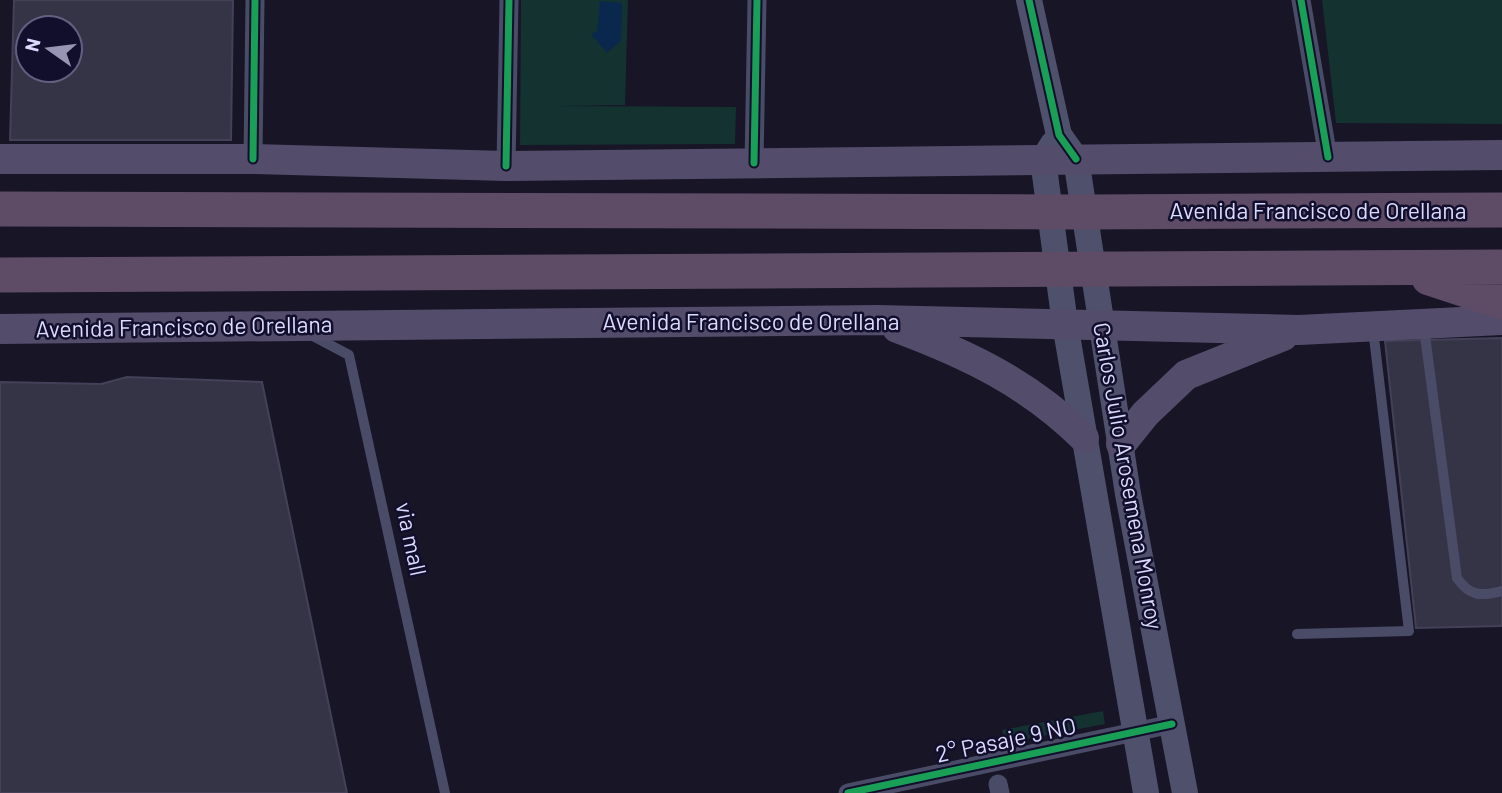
<svg xmlns="http://www.w3.org/2000/svg" width="1502" height="793" viewBox="0 0 1502 793" font-family="Barlow,sans-serif">
<style>
.green{fill:#133230}
.water{fill:#0a284d}
.building{fill:#353447;stroke:#434058;stroke-width:2;fill-rule:evenodd}
.lines{fill:none;stroke-linecap:round;stroke-linejoin:round}
.lane{stroke:#4a4b67;stroke-width:10}
.street{stroke:#4a4b67;stroke-width:19}
.secondary{stroke:#4e506c;stroke-width:26}
.primary{stroke:#534c6b;stroke-width:30}
.highway{stroke:#5e4c67;stroke-width:35}
.cycleway-casing{stroke:#120f2c;stroke-width:11}
.cycleway{stroke:#1a9f57;stroke-width:7}
.labels{text-anchor:middle;stroke-width:5;stroke-linejoin:round;paint-order:stroke}
.street-label{font-size:23px;fill:#dbdaff;stroke:#120f2c}
</style>
<rect width="100%" height="100%" fill="#171526"/>
<!-- green -->
<path class="green" d="M521 0H628L625 105 560 106 736 107 735 144 520 145Z
M1322 0H1502V124L1336 123Z
M1103 711 1105 724 1005 743 1002 730Z"/>
<!-- water -->
<path class="water" d="M600 1 622 3 621 41 607 53 591 34 597 31Z"/>
<!-- building -->
<path class="building" d="M14 0H233L231 140H10ZM28 28H70V70H28Z
M1502 338V626L1416 628 1385 341Z
M127 377 262 382 347 793H0V382L101 384Z"/>
<g class="lines">
<!-- lane -->
<path class="lane" d="M1424 328 1457 578C1470 597 1481 596 1502 591
M313 336 349 355 445 793
M1297 634 1409 631 1373 329"/>
<!-- street -->
<path class="street" d="M1301 0 1328 157
M253 159 255 0
M754 163 757 0
M506 166 509 0
M998 784 1000 793
M848 793 1172 724"/>
<!-- secondary -->
<path class="secondary" d="M1029 0 1059 135 1076 159 1128 494 1185 793
M1053 144 1043 160 1065 324 1146 793"/>
<!-- primary -->
<path class="primary" d="M0 159H253L506 166 1502 155
M897 328C967 354 1030 384 1084 438
M0 329 877 320 1299 330 1502 320
M1121 444 1146 413 1186 375 1283 336"/>
<!-- highway -->
<path class="highway" d="M0 209 1085 212 1502 210
M0 275 1502 267
M1429 278 1502 302"/>
<defs>
<path id="cycleway" d="M1029 0 1059 135 1076 159
M1301 0 1328 157
M253 159 255 0
M754 163 757 0
M506 166 509 0
M848 793 1172 724"/>
</defs>
<!-- cycleway casing -->
<use href="#cycleway" class="cycleway-casing"/>
<!-- cycleway -->
<use href="#cycleway" class="cycleway"/>
</g>
<g class="labels">
<!-- street labels -->
<g class="street-label">
<text x="1318" y="219">Avenida Francisco de Orellana</text>
<text x="751" y="330">Avenida Francisco de Orellana</text>
<text transform="translate(184 327) rotate(-1)" y="8">Avenida Francisco de Orellana</text>
<text transform="translate(1128 476) rotate(80)" y="8">Carlos Julio Arosemena Monroy</text>
<text transform="translate(411 539) rotate(78)" y="8">via mall</text>
<text transform="translate(1006 740) rotate(-12)" y="8">2° Pasaje 9 NO</text>
</g>
</g>
<!-- north arrow -->
<g transform="translate(49 49) rotate(284)"><circle r="33" fill="#120f2c" stroke="#626080" stroke-width="2"/>
<path d="M0-5L12 26L0 18L-12 26Z" fill="#9695b3"/>
<text y="-10" font-size="19" font-weight="bold" text-anchor="middle" fill="#dbdaff">N</text>
</g>
</svg>
